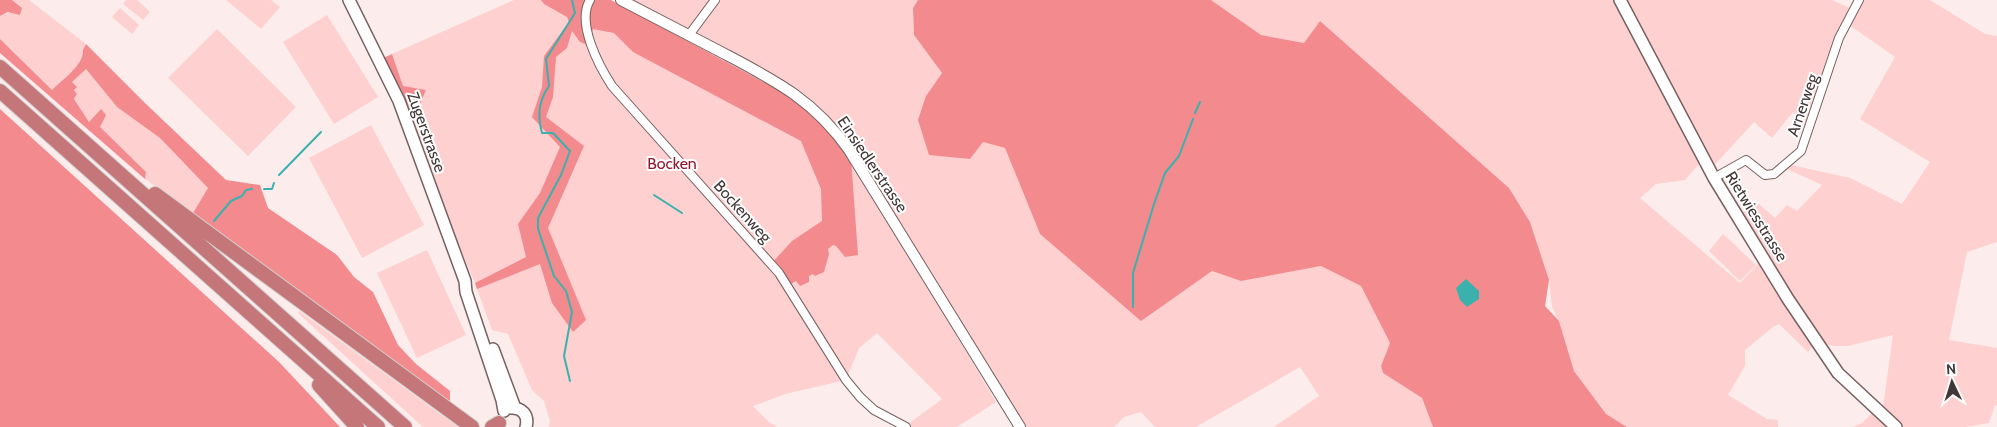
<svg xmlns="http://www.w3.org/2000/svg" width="1997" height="427" viewBox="0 0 1997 427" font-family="Cabin,sans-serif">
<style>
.green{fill:#fed0d0}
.forest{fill:#f38a8e}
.water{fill:#3bb1ad}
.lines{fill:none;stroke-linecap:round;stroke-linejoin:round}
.stream{stroke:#3bb1ad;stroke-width:2}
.minor-casing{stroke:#776060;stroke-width:10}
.tertiary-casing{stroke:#776060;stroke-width:12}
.secondary-casing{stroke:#776060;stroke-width:14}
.motorway-casing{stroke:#d2cfcf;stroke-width:16}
.minor{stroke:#fff;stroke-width:8}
.tertiary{stroke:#fff;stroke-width:10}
.secondary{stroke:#fff;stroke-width:11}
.motorway{stroke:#c57679;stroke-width:14}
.labels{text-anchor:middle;stroke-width:4;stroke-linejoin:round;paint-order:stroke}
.street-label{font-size:16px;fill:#423737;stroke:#fff}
.park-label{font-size:16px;fill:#94162e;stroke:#fff}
</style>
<rect width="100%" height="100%" fill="#fcecec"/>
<!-- green -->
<path class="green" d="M12 0H29L86 44 83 50C85 65 62 80 52 90L0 39V16L22 8Z
M126 0H137L150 12 143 20 123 4Z
M226 0H271L280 7 261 29Z
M514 0H541L544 4 568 17 608 0 810 107 851 158 996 402 957 427H904L942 399 877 333 859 348 846 380 785 394 753 406 769 422 777 427H549L550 421 544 401 532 390 508 334 492 330 475 283 409 130 403 86 392 54Z
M621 0H918L913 8 914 35 942 73 926 96 983 142 1005 148 1040 234 1141 320 1212 271 1241 281 1321 266 1361 286 1390 343 1381 366 1383 373 1422 398 1433 427H1274L1319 396 1300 367 1196 427H1155L1141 412 1124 417 1114 427H1022L813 104Z
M1211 0H1617L1701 162 1685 180 1656 184 1640 198 1740 283 1761 261 1814 344 1808 352 1779 324 1773 327 1745 350V366L1728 395 1767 419 1778 420V427H1627L1606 414 1574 371 1559 321 1552 307 1549 280 1530 222 1509 188 1320 21 1304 43 1261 35Z
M1620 0H1832L1854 10 1859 0H1930L1985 34 1997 36V242L1967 252 1949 340 1997 348V406L1995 405 1989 423 1966 427H1896L1882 414 1893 335 1848 346H1834L1816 342 1737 215 1759 204 1775 218 1787 205 1797 211 1822 185 1785 168 1791 165 1850 178 1902 204 1930 162 1860 119 1895 57 1848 24 1808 130 1793 112 1772 138 1754 122 1710 170Z
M120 8 139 25 132 34 112 17Z
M327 15 378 97 334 124 283 42Z
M217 29 296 107 248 156 168 78Z
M85 68 117 107 160 138 208 188 193 213 145 179 146 172 99 127 101 109 89 122 74 100 77 94 71 82Z
M371 125 424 225 362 258 309 158Z
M1723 234 1756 265 1740 281 1709 251Z
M427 250 466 335 417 358 377 273Z
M299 311 458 427H423L298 313Z
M1874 411 1893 427H1853L1862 423Z"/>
<!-- forest -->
<path class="forest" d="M0 0H12L22 8 20 15 8 12 0 16Z
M541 0H611L810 107 851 158 858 255 845 257 836 246 833 245 828 249 829 254 824 272 815 276 813 274 809 276V282L800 286 796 281 787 286 771 264 792 241 822 221 821 189 801 141 633 52 614 33 593 29 588 45 580 42 572 31 567 48 556 57 553 97 546 117 584 146 548 228 586 320 573 332 552 303 540 264 477 289 475 283 526 257 518 224 540 193 560 147 532 117 542 87 544 56 569 22 567 17 544 4Z
M918 0H1211L1261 35 1304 43 1320 21 1509 188 1530 222 1549 280 1545 306 1559 321 1574 371 1606 414 1627 427H1433L1422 398 1383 373 1381 366 1390 343 1361 286 1321 266 1241 281 1212 271 1141 321 1040 234 1005 148 983 142 970 159 929 155 918 120 926 96 942 73 914 35 913 8Z
M0 39 52 90C62 80 84 65 83 50L86 44 146 104 226 180 260 185 268 208 337 255 354 277 373 292 398 345 416 364 450 391V404L193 213 208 188 160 138 117 107 86 69 72 82 77 87 74 90 77 94 74 99 89 122 101 109 106 115 100 127 146 172 145 179 0 53Z
M392 54 403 86 426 90 409 130 377 61Z
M0 109 279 362 340 427H0Z"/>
<!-- water -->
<path class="water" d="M1466 279 1479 291V299L1467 307 1460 300 1456 288Z"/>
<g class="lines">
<!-- stream -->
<path class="stream" d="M1195 113 1200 102
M279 175 321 132
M264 189H272L274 183
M654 195 682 213
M214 221 231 201 242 196 246 190 252 189
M1133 307V273L1154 204 1165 173 1179 156 1193 119
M570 381 564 356 572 312 566 291 554 276 538 229V218L561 175 570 151 553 133H542C537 116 538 101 549 86L546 59 575 13 572 0"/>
<defs>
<path id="minor" d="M590 0C576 23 599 66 612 86L779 273 846 380 860 397 874 410 906 427
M689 35 715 0
M1714 178 1746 160 1765 175 1774 174 1801 151 1839 38 1859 0"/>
<path id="tertiary" d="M621 0C655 18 689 35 723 53 776 81 814 100 849 150L1020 427"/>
<path id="secondary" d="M349 0 399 101 465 281 466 292 502 400 504 411
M1620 0 1714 178 1788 299 1838 373 1896 427
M493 349 515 408
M510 408C522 407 529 415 526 427"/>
<path id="motorway" d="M0 67 405 427
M0 91 378 427
M155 194 472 427
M319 385 357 427
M492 427 499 423"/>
</defs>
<!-- minor casing -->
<use href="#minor" class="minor-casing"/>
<!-- tertiary casing -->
<use href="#tertiary" class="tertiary-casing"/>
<!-- secondary casing -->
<use href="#secondary" class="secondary-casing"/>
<!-- motorway casing -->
<use href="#motorway" class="motorway-casing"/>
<!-- minor -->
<use href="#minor" class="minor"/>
<!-- tertiary -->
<use href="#tertiary" class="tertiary"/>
<!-- secondary -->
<use href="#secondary" class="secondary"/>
<!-- motorway -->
<use href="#motorway" class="motorway"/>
</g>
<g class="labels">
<!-- street labels -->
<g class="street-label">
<text transform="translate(1802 105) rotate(-71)" y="6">Arnerweg</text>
<text transform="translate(427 132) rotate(70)" y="6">Zugerstrasse</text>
<text transform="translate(873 164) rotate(56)" y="6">Einsiedlerstrasse</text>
<text transform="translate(743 211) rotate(48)" y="6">Bockenweg</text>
<text transform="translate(1757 216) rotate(58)" y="6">Rietwiesstrasse</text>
</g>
<!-- park labels -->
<g class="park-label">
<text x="672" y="169">Bocken</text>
</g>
</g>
<!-- north arrow -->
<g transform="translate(1952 382) rotate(356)" stroke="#ffffff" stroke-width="4" paint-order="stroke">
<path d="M0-4L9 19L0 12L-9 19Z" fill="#423737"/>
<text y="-8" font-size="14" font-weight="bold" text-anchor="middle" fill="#423737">N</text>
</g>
</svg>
